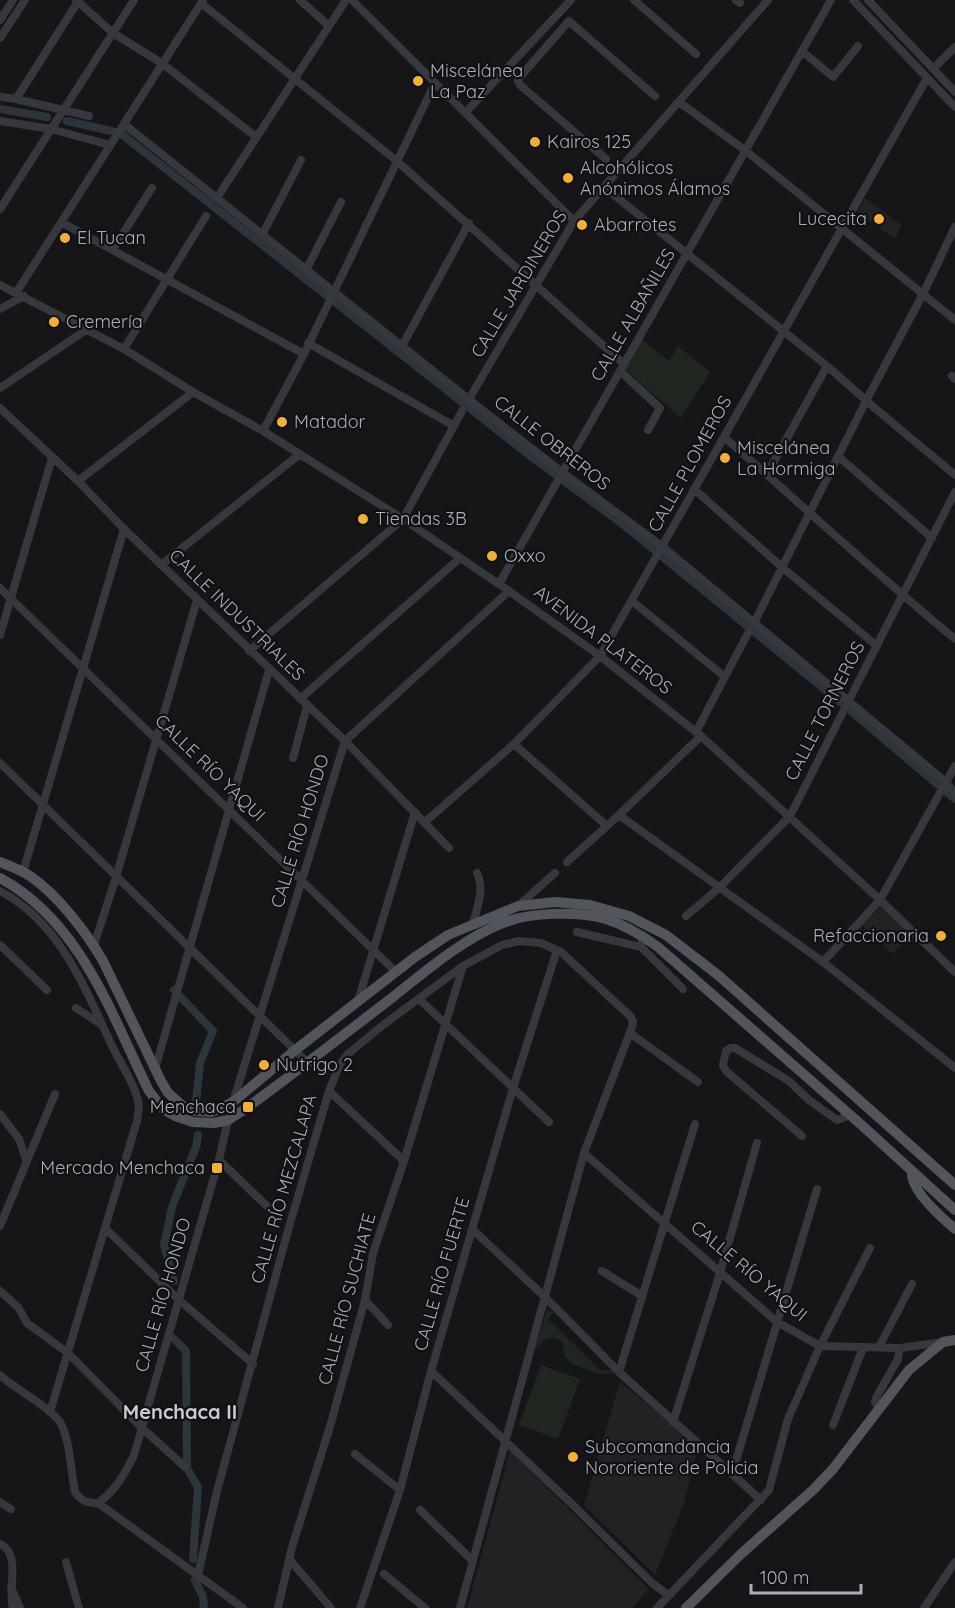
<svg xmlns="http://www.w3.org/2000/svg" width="955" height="1608" viewBox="0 0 955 1608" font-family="Quicksand,sans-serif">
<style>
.built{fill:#222225}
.green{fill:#1e261f}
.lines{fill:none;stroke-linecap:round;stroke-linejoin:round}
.canal{stroke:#2c353c;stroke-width:8}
.minor{stroke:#37383d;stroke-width:8}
.major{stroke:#53555c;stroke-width:10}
.poi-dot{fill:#f2b134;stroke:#111113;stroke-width:2}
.labels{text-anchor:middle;stroke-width:4.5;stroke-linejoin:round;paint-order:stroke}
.poi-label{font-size:18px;fill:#a8adb8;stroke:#111113;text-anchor:start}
.street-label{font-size:18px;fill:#a8adb8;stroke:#111113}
.neighbourhood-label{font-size:20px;font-weight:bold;fill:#c9ccd4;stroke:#111113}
</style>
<rect width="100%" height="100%" fill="#161618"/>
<!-- built -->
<path class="built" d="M865 198 901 225 895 239 857 212Z
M882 906 911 934 893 954 862 925Z
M620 1382 672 1424 698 1449 684 1503 655 1575 584 1505Z
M510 1451 649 1589 632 1608H467Z"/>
<!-- green -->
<path class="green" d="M639 337 669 361 678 346 710 372 681 418 622 367Z
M547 1310 554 1312 548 1319 600 1370H614L618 1373 598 1374 573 1364 565 1357 562 1342 554 1337 546 1339 535 1349Z
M541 1365 580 1379 558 1439 519 1425Z"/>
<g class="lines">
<!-- canal -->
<path class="canal" d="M0 109 47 117
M67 121 120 133 124 136 533 458 620 522 840 702
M852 712 937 784
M947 792 955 799
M174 990 213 1031 200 1063 196 1101
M174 1281 164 1245 172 1207 196 1147 198 1135
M173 1338 186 1351 187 1468 198 1487 193 1559
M195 1580 203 1597 204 1608"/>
<!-- minor -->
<path class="minor" d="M76 0 113 33 163 64 256 137
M300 0 329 26
M352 0 574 221
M634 0 696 54
M736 0 740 3
M853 0 955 107
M868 0 955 92
M201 3 398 162 624 364
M0 20 13 0
M0 38 25 0
M802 51 833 77 858 46
M933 69 955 47
M0 97 16 99 89 116
M16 99 79 0
M679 102 746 151 955 320
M465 113 571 0
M0 121 51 129 110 145
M124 124 472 402 562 472 663 547 946 782 955 794
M606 159 520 85 518 81 519 78 569 21 655 96
M604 187 827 366 877 410 955 475
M217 198 346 0
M0 209 134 0
M61 222 304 354
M262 235 301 160
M113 249 152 188
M306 270 341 202
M0 285 124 349 193 392 263 431 403 519 509 591 600 656 701 736 880 900 955 972
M16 293 203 0
M0 309 24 296
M308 343 454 426
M402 346 469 223
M124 349 206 216
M620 371 660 408 648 430
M952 376 955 379
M0 388 86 330
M469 399 574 221 768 0
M0 408 78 481 124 529 345 741 449 848
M263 431 304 354 435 83
M724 437C801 504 876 574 955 639
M839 457 932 538
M767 474 827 366
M78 481 193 392
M694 489 783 568 877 646
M161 565 300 454
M499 584 831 0
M0 588 396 972
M632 601 725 677
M754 623 866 401 923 294 955 227
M0 635 52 458
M249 651 403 519 462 411
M300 699 460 558
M696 732 748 633
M345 741 509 591
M514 744 607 826
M293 758 307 706
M0 763 308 1063
M619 815 823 962 955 1068
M425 822 514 744 600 656 927 78
M567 862 619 815 701 736
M23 872 124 529
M0 891C61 923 85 989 113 1048 122 1066 136 1086 139 1106L137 1121 50 1412
M518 906 555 873
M686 916 719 888 790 816 955 492
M473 924C477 907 485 889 477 873
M577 932 641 947 643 936
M0 945 47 990
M94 945 116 877 197 600
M641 947 683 989
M823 962 880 900 955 766
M419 999 549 1122
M358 1001 415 812
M76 1008 102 1025
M630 1033 698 1082
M155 1069 269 670
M329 1091 404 1161
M233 1102 345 741
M0 1114 19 1139 26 1160
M802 1136 726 1071 723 1065 726 1051 731 1048H735L789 1081 809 1100 837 1120 850 1115
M584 1153 777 1322 820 1346 900 1348 943 1342
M219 1160 271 1210
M0 1226 55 1094
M106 1229 178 1299 253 1364
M472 1229 545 1297 619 1372 761 1500
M602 1271 642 1296
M0 1291 18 1307 27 1323 68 1353 141 1427 185 1467
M365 1300 388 1325
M879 1347 912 1284
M431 1371 574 1506 652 1583 668 1595
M619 1372 695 1124
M0 1375C15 1389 51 1408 60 1422 70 1439 71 1472 75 1492 81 1501 87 1503 98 1503
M879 1409 875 1402 877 1396 898 1359 900 1348
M673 1422 720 1273 757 1143
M833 1425 863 1348
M355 1454 400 1490
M732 1474 817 1189
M0 1502 11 1509
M98 1503C115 1491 125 1474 134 1455L219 1160 228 1120
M98 1503 243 1608
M420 1510 473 1561
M0 1544C22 1553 7 1589 13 1608
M290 1560 331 1608
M66 1562 79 1608
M384 1574 425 1608
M198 1575 217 1491 289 1227 329 1091 340 1064 348 1054 383 1025 463 966 502 945 519 941 541 943 561 952 630 1016 633 1021 632 1027 584 1153 460 1608
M11 1587 20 1608
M278 1608 292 1547 329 1430 365 1300 373 1253 404 1161 463 966
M360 1608 400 1490 431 1371 513 1088 557 950
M657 1608 769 1490 788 1419 820 1346 870 1248
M924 1608 955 1562"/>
<!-- major -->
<path class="major" d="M0 862C10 866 21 870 30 876 58 895 86 932 103 961L161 1081 168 1093 184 1107 196 1111 212 1112 233 1102 294 1051 415 957 448 935 518 906 555 902 590 905 629 916 666 935 718 975 955 1185
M0 878C81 922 111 1014 149 1091L163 1109 175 1116 193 1122 214 1123 228 1120 248 1107C297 1071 345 1034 393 997 426 971 464 938 503 923 530 912 578 911 606 919 625 925 643 936 658 947L856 1120 955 1210
M912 1172C910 1190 942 1218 955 1229
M943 1342 955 1340
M686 1608 741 1554 813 1490 833 1469 909 1370 943 1342"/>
</g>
<!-- markers -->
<g class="poi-dot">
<circle cx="418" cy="81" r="6"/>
<circle cx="535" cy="142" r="6"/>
<circle cx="568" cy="178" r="6"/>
<circle cx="879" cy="219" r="6"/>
<circle cx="582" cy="225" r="6"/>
<circle cx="65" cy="238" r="6"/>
<circle cx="54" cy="322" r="6"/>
<circle cx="282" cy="422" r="6"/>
<circle cx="725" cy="458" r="6"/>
<circle cx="363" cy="519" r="6"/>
<circle cx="492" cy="556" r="6"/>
<circle cx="941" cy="936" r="6"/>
<circle cx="264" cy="1065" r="6"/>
<rect x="242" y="1101" width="12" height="12" rx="3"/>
<rect x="211" y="1162" width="12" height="12" rx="3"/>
<circle cx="573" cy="1457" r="6"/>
</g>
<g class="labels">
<!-- poi labels -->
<g class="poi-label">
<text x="430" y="77">Miscelánea<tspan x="430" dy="21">La Paz</tspan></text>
<text x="547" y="148">Kairos 125</text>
<text x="580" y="174">Alcohólicos<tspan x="580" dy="21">Anónimos Álamos</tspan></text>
<text x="867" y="225" text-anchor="end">Lucecita</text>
<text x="594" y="231">Abarrotes</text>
<text x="77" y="244">El Tucan</text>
<text x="66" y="328">Cremería</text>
<text x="294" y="428">Matador</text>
<text x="737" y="454">Miscelánea<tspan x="737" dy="21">La Hormiga</tspan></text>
<text x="375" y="525">Tiendas 3B</text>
<text x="504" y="562">Oxxo</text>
<text x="929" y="942" text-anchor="end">Refaccionaria</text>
<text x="276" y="1071">Nutrigo 2</text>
<text x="236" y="1113" text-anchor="end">Menchaca</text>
<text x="205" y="1174" text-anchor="end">Mercado Menchaca</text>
<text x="585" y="1453">Subcomandancia<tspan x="585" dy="21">Nororiente de Policia</tspan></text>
</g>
<!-- street labels -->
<g class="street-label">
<text transform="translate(519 284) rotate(-59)" y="6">CALLE JARDINEROS</text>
<text transform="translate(633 315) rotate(-60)" y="6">CALLE ALBAÑILES</text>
<text transform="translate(552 443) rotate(38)" y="6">CALLE OBREROS</text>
<text transform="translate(690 464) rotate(-61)" y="6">CALLE PLOMEROS</text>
<text transform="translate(237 615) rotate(44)" y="6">CALLE INDUSTRIALES</text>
<text transform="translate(603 640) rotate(37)" y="6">AVENIDA PLATEROS</text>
<text transform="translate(825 711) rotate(-63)" y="6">CALLE TORNEROS</text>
<text transform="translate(210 768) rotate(44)" y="6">CALLE RÍO YAQUI</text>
<text transform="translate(300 831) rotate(-73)" y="6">CALLE RÍO HONDO</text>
<text transform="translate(284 1189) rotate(-74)" y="6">CALLE RÍO MEZCALAPA</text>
<text transform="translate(749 1271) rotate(40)" y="6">CALLE RÍO YAQUI</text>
<text transform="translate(442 1274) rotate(-74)" y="6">CALLE RÍO FUERTE</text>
<text transform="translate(163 1295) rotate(-74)" y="6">CALLE RÍO HONDO</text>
<text transform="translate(347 1299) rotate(-75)" y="6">CALLE RÍO SUCHIATE</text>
</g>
<!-- neighbourhood labels -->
<g class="neighbourhood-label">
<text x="180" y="1419">Menchaca II</text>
</g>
</g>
<!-- scale -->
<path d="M751 1584v9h110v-9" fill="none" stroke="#a8adb8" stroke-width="3"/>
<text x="760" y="1584" font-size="18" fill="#a8adb8" stroke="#111113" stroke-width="4.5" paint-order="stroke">100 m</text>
</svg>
